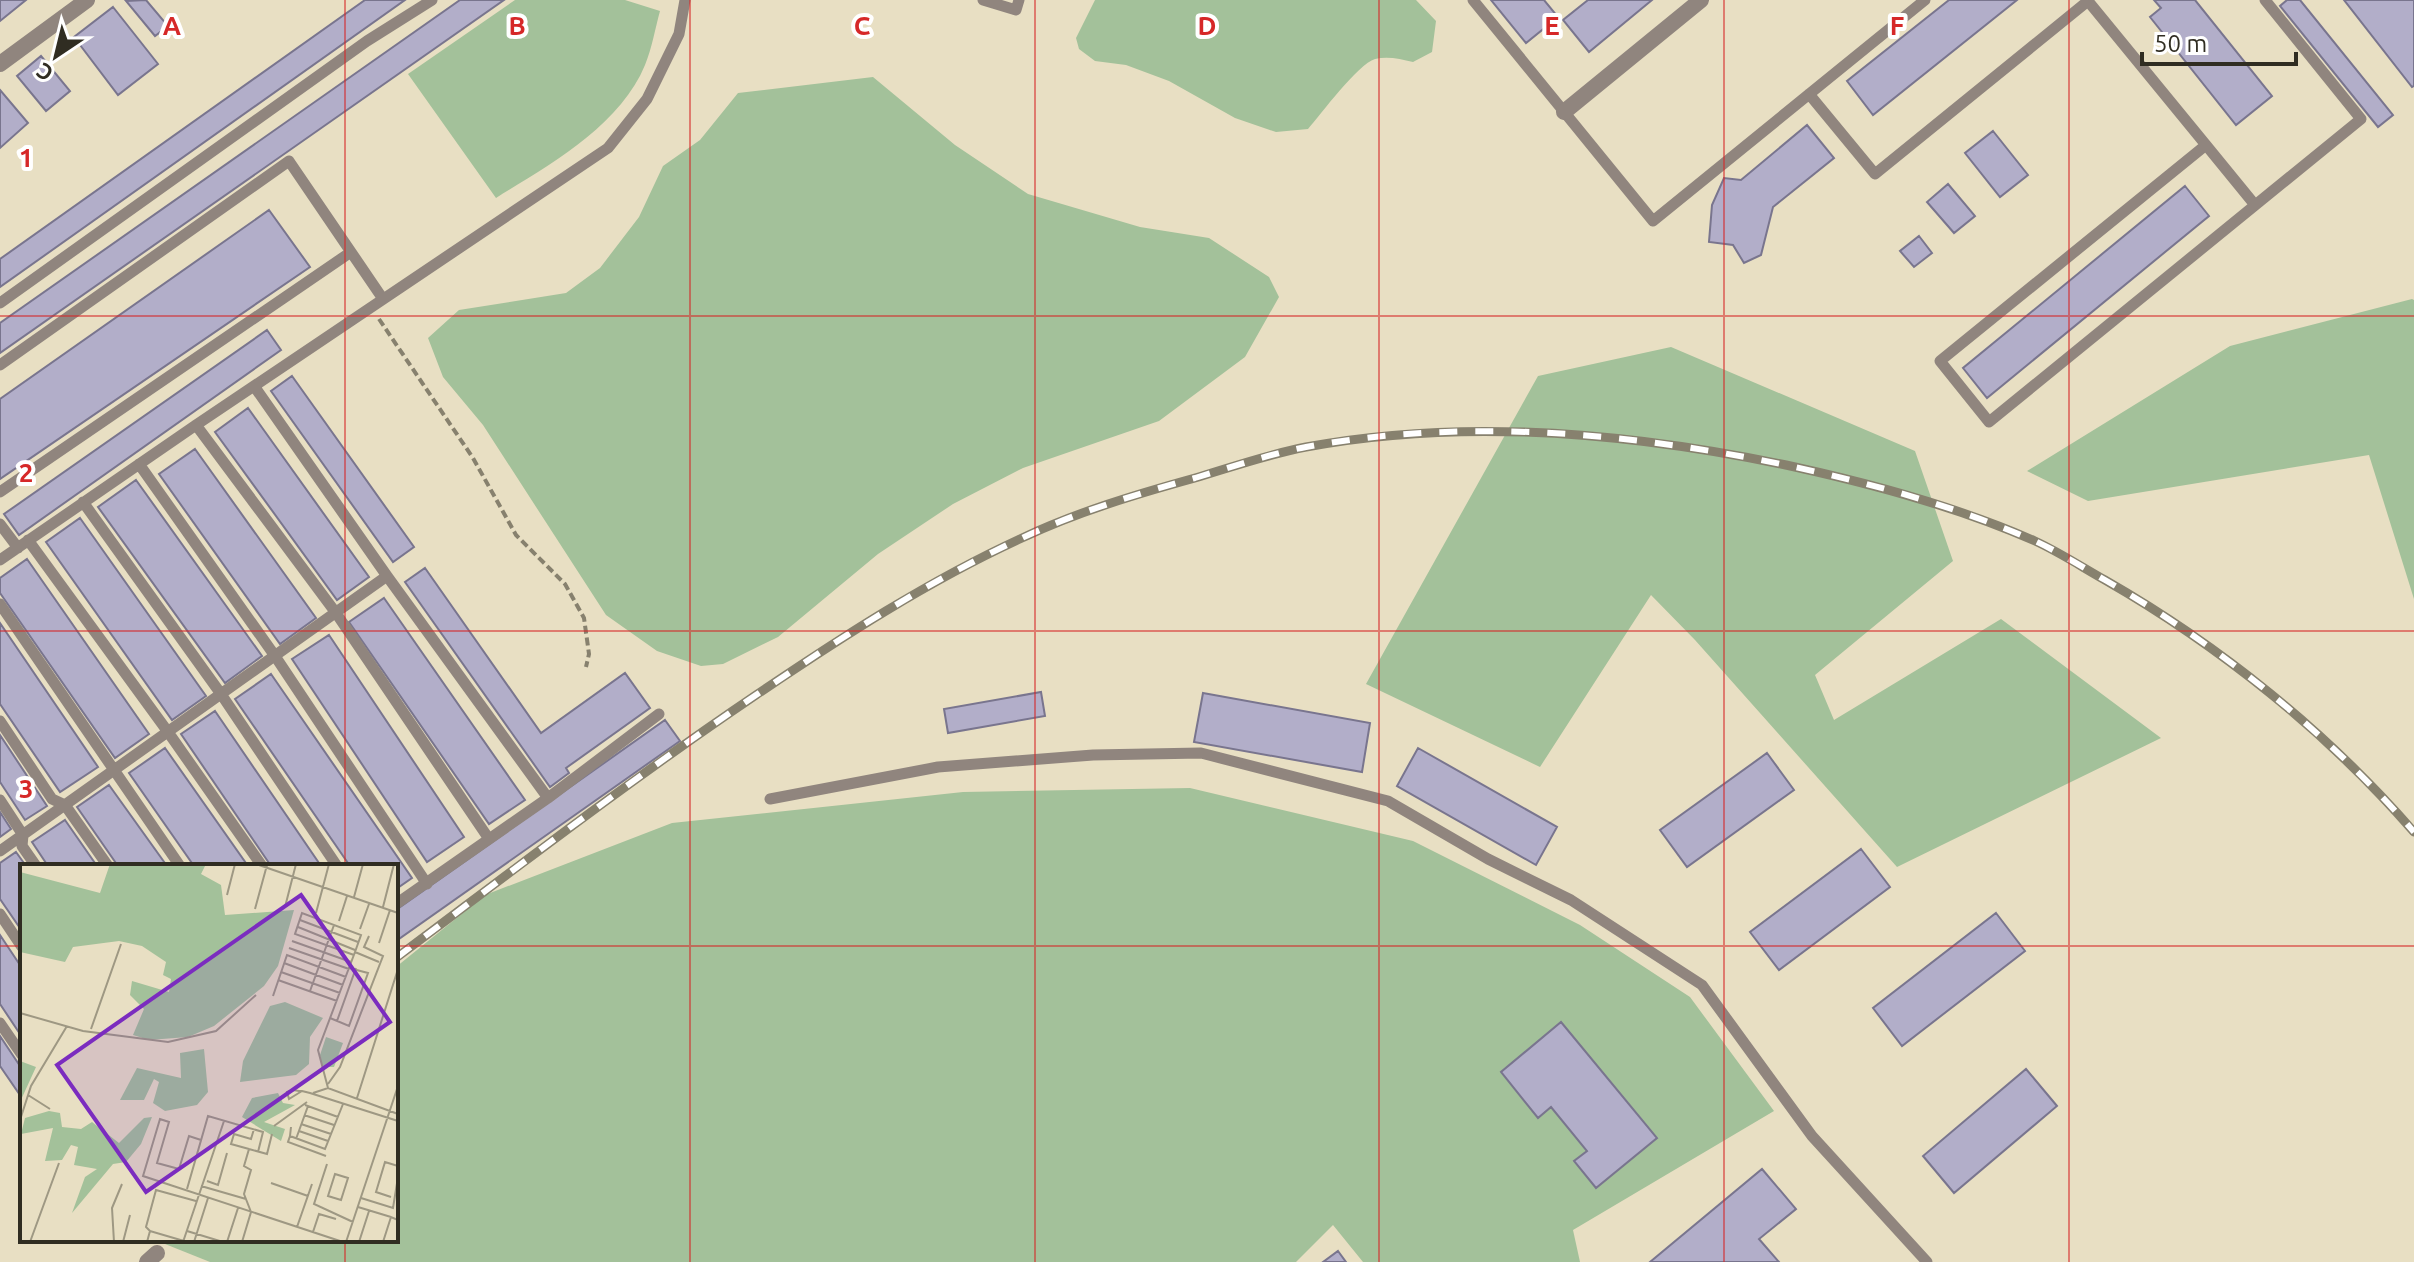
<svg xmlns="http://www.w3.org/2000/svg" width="2414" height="1262" viewBox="0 0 2414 1262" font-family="Ubuntu,sans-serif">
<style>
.green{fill:#a3c19a}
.building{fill:#b2aec9;stroke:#79758e;stroke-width:2}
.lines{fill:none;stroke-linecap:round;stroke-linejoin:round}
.path{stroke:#87816e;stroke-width:4;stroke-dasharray:8 4;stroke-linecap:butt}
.service{stroke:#90857e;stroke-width:11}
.minor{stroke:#90857e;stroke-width:16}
.rail-casing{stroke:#87816e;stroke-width:9}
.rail{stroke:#fff;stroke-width:6;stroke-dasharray:18;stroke-linecap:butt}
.grid{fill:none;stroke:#d62828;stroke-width:2;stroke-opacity:0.55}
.inset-road{fill:none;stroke:#9e9883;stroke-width:2}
.view{fill:#7b2cbf;fill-opacity:0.15;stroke:#7b2cbf;stroke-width:4}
.inset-edge{fill:none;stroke:#302d22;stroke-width:4}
.grid-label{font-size:26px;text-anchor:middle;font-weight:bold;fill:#d62828;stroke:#fff;stroke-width:8;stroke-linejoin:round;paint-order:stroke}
</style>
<rect width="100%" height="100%" fill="#e8dfc3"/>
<!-- green -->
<path class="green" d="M515 0H625L660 11C655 29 652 48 645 65 620 126 549 165 496 198L408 74Z
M1095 0H1416L1436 21 1432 52 1413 62C1400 59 1388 56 1375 59 1358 64 1321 114 1308 129L1276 132 1235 118 1169 81 1126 65 1095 61 1079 49 1076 38Z
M873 77 955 145 1028 194 1140 227 1209 238 1269 277 1279 297 1245 357 1159 421 1023 468 953 504 878 554 778 637 723 664 701 666 657 651 606 615 483 425 443 377 428 338 459 310 566 293 600 268 639 217 663 166 700 140 738 93Z
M2412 299 2414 300V599L2369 455 2088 501 2027 471 2230 346Z
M1671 347 1915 451 1953 561 1815 675 1834 720 2001 619 2161 738 1897 867 1695 640 1651 595 1540 767 1366 684 1538 376Z
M1190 788 1413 841 1580 925 1690 997 1774 1111 1573 1230 1580 1262H1363L1333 1225 1296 1262H210L155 1240H396V967L485 895 672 823 963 792Z"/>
<!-- building -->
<path class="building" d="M0 0H26L0 21Z
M146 0 168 26 155 36 126 1Z
M365 0H405L0 287V259Z
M460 0H504L0 353V323Z
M1491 0H1544L1558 17 1526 43Z
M1588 0H1652L1589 52 1563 20Z
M1949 0H2017L1873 115 1847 81Z
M2154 0H2195L2272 96 2236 125 2150 17 2161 8Z
M2287 0H2300L2393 115 2378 127 2280 6Z
M2344 0H2414V86L2412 87Z
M113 7 158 64 118 95 74 37Z
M41 56 70 91 46 111 17 76Z
M0 90 28 123 0 148Z
M1807 125 1834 158 1773 207 1761 255 1744 263 1733 245 1709 242 1712 205 1724 178 1741 180Z
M1993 131 2028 175 2000 197 1965 153Z
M1948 184 1975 216 1954 233 1927 202Z
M2185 186 2209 216 1987 398 1963 368Z
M269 210 310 267 0 479V399Z
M1919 236 1932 253 1914 267 1900 251Z
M267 330 281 350 19 535 4 514Z
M292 376 414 547 393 562 271 391Z
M248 408 369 577 337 600 215 432Z
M195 449 316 618 280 644 159 474Z
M136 480 262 656 225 683 98 507Z
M80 518 206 696 172 720 46 542Z
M27 559 149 734 115 758 0 593V578Z
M425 568 541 733 625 673 650 708 566 768 569 773 550 787 405 582Z
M384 598 525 800 489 824 349 622Z
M0 623 98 767 60 792 0 704Z
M329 635 464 837 427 862 292 659Z
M271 674 412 878 396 889V866H350L235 699Z
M1041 692 1045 716 948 733 944 709Z
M1203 693 1370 723 1362 772 1194 742Z
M215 711 321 866H271L181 734Z
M665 720 680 741 396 941V910Z
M0 735 47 806 25 820 0 782Z
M165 748 248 866H194L129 773Z
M1418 748 1557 827 1536 865 1397 786Z
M1767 753 1794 790 1687 867 1660 830Z
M109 785 167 866H118L77 807Z
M0 812 11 829 0 837Z
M65 820 97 866H48L32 842Z
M1861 849 1890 887 1779 970 1750 932Z
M16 852 26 866H22V931L0 899V863Z
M1996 913 2025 951 1902 1046 1873 1008Z
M0 935 22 968V1037L0 1004Z
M1561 1022 1657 1138 1596 1188 1574 1161 1587 1151 1551 1107 1538 1118 1501 1072Z
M0 1036 22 1069V1098L0 1066Z
M2026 1069 2057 1106 1954 1193 1923 1156Z
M1762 1169 1796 1209 1759 1239 1779 1262H1650Z
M1338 1251 1346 1262H1323Z"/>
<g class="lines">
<!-- path -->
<path class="path" d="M379 319 473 458 516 535 565 584 584 618 589 654 586 667"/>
<!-- service -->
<path class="service" d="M983 0 1016 10 1019 0
M1473 0 1653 221 1925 0
M1809 94 1875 174 2088 1 2206 145 1940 361 1989 422 2361 119 2265 0
M2206 145 2255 205
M0 303 367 41 432 0
M0 365 289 161 383 299
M254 386 387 576 548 798
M196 425 336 613 489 839
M139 464 275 656 427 884
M0 492 351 252
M83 502 221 694 337 866
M0 524 18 548
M28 540 168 732 262 866
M0 560 196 425 608 148 647 99 679 34 685 0
M0 604 180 866
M0 721 52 799 65 805 108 866
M770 799 938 767 1093 755 1201 753 1388 801 1488 859 1571 900 1702 985 1812 1136 1927 1262
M0 800 23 835 22 846 36 866
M0 851 387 576
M396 904 548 798 659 714
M0 914 22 947
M0 1023 22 1055"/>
<!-- minor -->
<path class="minor" d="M0 64 87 0
M1564 112 1701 0
M147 1262 157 1253"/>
<defs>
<path id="rail" d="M396 958C515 869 633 778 756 695 842 637 928 581 1022 538 1077 512 1137 494 1195 478 1232 467 1269 454 1306 447 1467 417 1635 433 1795 467 1877 485 1958 507 2035 541 2059 552 2082 567 2105 580 2220 646 2327 732 2414 832"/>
</defs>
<!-- rail casing -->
<use href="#rail" class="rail-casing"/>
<!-- rail -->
<use href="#rail" class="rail"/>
</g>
<!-- grid -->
<path class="grid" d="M345 0V866M690 0V1262M1035 0V1262M1379 0V1262M1724 0V1262M2069 0V1262M0 316H2414M0 631H2414M0 946H22M396 946H2414M345 1240V1262"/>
<!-- overview -->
<g transform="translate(20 864)">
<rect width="378" height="378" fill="#e8dfc3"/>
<path d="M90 0H186L181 10 201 21 205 51 274 46 258 102 244 122 194 162 168 173 129 176 113 171 124 145 110 131 112 117 149 128 151 115 143 111 146 98 122 82 99 77 53 83 45 98 0 88V8L80 29ZM265 138 303 154 290 173 289 200 276 211 220 218 223 197 250 142ZM306 173 323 179 314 203H302L300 191ZM184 185 188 228 177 241 145 247 133 239 139 218 134 215 124 236H100L117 204 161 214 160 189ZM0 197 16 203 0 238ZM258 229 263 239 275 241 244 258 265 265 261 277 222 253 232 234ZM29 247 40 249 42 263 61 265 72 258 99 279 124 254 132 253 121 280 106 298 93 300 52 349 65 313 77 305 54 301 58 283 51 281 42 296 25 297 33 264 1 270 5 254Z" fill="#a3c19a"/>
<path class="inset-road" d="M236 0 378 49M207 31 215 0M334 33 343 0M265 43 276 0M363 43 374 0M235 45 247 1M296 49 309 0M280 56 338 78M319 57 327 32M278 63 335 86M340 65 349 40M272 77 331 98M359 79 370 46M269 84 329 105M335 88 359 98M264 99 323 121M261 108 320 129M258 116 317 137M290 127 314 61M253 132 267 91 326 113M0 149 63 167 148 178 196 167 236 131M310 154 329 162 348 109 329 104M317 157 336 104M71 165 101 80M308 220 320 203 363 92 344 83 349 72M308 224 298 186 335 88 341 71 282 49 275 70 334 91M282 227 269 235 267 228 273 226 279 227H282L290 229 378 257M293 229 308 224 378 250M8 231 30 245M337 234 378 105M285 241 318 253M284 251 314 261M0 256 11 222 47 162M281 260 311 270M254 262 287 238M271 263 270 272 305 285 323 240M279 267 308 277M270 272 268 278 306 292M276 275 288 242M181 276 169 272 159 305 137 299 149 258 140 255 123 312 323 378M229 285 211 280 214 270 231 275 234 265M307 300 294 340 333 358M315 310 328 314 321 336 308 332ZM187 317 198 321 207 289M251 319 288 332M181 322 226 335M167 325 188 252 243 268 238 288M371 333 356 328 365 298 378 302M341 334 373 344 378 313M338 343 371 353M277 363 292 320M130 367 126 363 136 326 176 337M167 367 203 378M293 368 299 350 316 355M10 378 39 299M94 378 92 344 102 320M103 378 110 351M127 378 130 367 164 377M163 378 204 257M174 378 188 334M207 378 218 344M222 378 231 348 224 330 231 306 224 302 229 285 247 290 252 270M326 378 378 222M339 378 349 347M363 378 371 353 378 356"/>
<path class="view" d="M281 31 370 158 126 328 37 201Z"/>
<rect width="378" height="378" class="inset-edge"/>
</g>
<g class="grid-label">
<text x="172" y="35">A</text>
<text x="517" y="35">B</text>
<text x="862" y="35">C</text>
<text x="1207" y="35">D</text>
<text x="1552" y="35">E</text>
<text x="1897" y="35">F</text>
<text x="26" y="167">1</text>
<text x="26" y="482">2</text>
<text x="26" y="798">3</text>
</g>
<!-- north arrow -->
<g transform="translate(56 56) rotate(215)" stroke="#ffffff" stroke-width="6" paint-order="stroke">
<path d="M0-6L14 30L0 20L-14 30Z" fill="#302d22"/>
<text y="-12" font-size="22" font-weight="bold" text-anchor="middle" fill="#302d22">С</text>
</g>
<!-- scale -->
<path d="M2142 52v12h154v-12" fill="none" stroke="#302d22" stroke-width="4"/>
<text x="2154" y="52" font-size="24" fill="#302d22" stroke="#ffffff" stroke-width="6" paint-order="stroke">50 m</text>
</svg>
